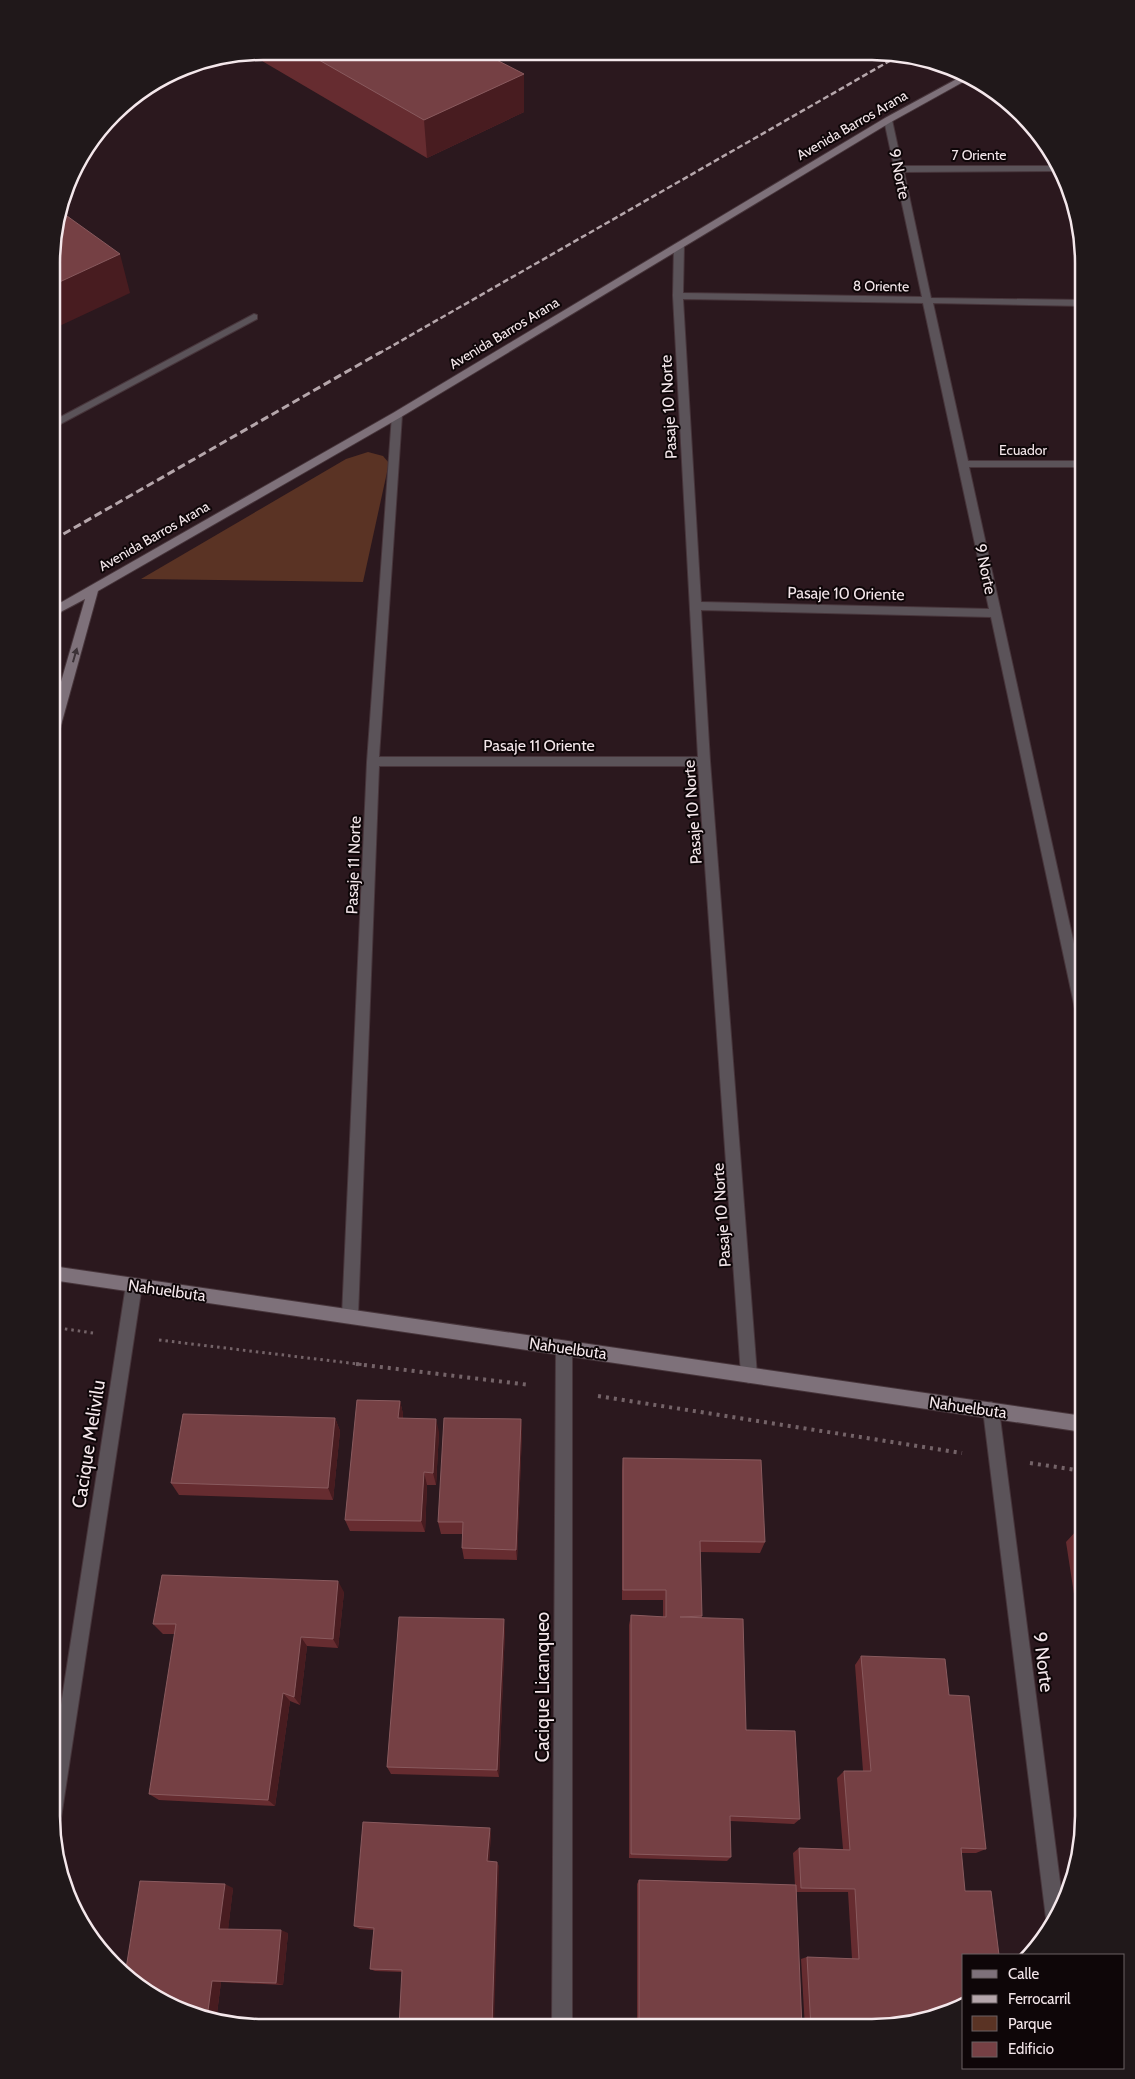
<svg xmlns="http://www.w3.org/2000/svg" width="1135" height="2079" viewBox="0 0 1135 2079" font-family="Cabin,sans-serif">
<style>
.green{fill:#5a3324}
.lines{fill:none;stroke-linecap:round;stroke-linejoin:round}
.service-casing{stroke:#47353b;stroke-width:2}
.minor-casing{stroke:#47353b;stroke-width:2}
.secondary-casing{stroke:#47353b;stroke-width:2}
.path-far1{stroke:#746368;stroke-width:3;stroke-dasharray:2.5 4;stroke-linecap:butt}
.path{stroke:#746368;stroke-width:4;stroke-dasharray:3 5;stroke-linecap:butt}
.service{fill:#5b5359;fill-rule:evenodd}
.minor{fill:#5b5359;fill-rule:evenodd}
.secondary{fill:#7e717a;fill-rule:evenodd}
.rail-far1{stroke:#b5a6ab;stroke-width:2.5;stroke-dasharray:6 3;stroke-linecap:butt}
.rail{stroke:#b5a6ab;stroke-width:3;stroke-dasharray:8 4;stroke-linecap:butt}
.wall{fill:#662c30}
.shaded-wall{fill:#481c20}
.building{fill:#754044;stroke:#895a5e}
.oneway{fill:#3b3136}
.labels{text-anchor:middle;stroke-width:4;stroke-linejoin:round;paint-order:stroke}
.far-street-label{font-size:14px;fill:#f4e7eb;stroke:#0e0608}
.street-label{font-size:16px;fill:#f4e7eb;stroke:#0e0608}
.near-street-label{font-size:19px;fill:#f4e7eb;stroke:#0e0608}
.rim{fill:none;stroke:#f4e7eb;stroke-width:2.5}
</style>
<rect width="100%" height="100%" fill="#2b181e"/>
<!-- green -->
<path class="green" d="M368 452 383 456 389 463 363 582 141 579 346 459Z"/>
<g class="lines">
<defs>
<path id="service" d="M254 314 257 315V319L53 428V421Z"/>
<path id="minor" d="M888 117 892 120 902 166H1058L1061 171 904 172 931 298 1084 300V306L933 303 968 461H1084V467H969L1074 944H1084V954H1077L1084 985V1023L1079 1022 1077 1018 991 617 701 610 710 761 757 1375 755 1380 749 1383 743 1380 741 1375 698 766H379L358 1316 355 1321 350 1323 345 1321 342 1316 367 762 392 415 397 412 402 415 379 757H698L673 296 674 245 679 242 684 245 683 293 922 297 884 120ZM683 299 923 303 989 609 701 602Z
M134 1278 139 1280 142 1285 61 1818 58 1824 53 1827 51 1764 58 1723H51V1705H61L126 1285 129 1280Z
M564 1341 569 1343 572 1348V2027H552L556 1348 559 1343Z
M991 1402 997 1405 999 1410 1063 1905 1051 1926 1048 1925 1046 1918 983 1410 985 1405Z"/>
<path id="secondary" d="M966 74 972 77 891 122 401 417 98 591 58 736 52 740V713L85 599 53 616V607L393 413 885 118Z
M52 1266 1083 1416V1432L52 1280Z"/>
</defs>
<!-- service casing -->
<use href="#service" class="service-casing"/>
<!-- minor casing -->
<use href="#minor" class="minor-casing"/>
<!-- secondary casing -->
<use href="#secondary" class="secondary-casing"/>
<!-- path-far1 -->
<path class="path-far1" d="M52 1327 93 1333
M159 1340 366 1365"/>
<!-- path -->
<path class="path" d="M356 1364 530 1385
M598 1396 962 1453
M1030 1463 1083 1471"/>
<!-- service -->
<use href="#service" class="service"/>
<!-- minor -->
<use href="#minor" class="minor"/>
<!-- secondary -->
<use href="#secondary" class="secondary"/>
<!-- rail-far1 -->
<path class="rail-far1" d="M378 354 900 55"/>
<!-- rail -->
<path class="rail" d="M53 540 381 352"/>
</g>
<!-- wall -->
<path class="wall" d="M263 51 483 53 524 74V112L427 158 250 54Z
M400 1401 403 1414V1418L439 1432 436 1485H427L425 1532 350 1531 345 1520Z
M335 1418 340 1431 333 1500 179 1495 171 1483Z
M521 1419 522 1432 517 1560 464 1559 462 1548 463 1534H441L438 1522Z
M623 1458 765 1542 760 1553 700 1552 702 1618 746 1730 800 1819 794 1824 730 1821 731 1857 727 1861 629 1858V1625L631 1615 663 1617V1600H622V1470Z
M1077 1530 1083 1531V1608L1076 1607 1066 1542Z
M344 1592 338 1648 307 1646 300 1705 290 1701 275 1806 159 1800 149 1794 175 1634H163L153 1624Z
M505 1629 499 1777 391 1774 387 1767Z
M861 1656 949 1695 986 1849 976 1853H962L872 2028H805L801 1959 807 1957 852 1959 848 1892H796L802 2028 637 2027V1884L639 1880 795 1885 793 1853 799 1848 843 1849 837 1778 844 1771H863L855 1665Z
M491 1833 489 1862 499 1866 402 1972 375 1971 370 1969 374 1930 360 1929 354 1926Z
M233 1888 228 1929 288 1933 283 1985 221 1982 216 2021 182 2012Z"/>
<!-- shaded-wall -->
<path class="shaded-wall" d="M524 74V112L427 158 424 120Z
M120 254 130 293 53 329V285Z
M400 1401 403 1414 402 1431 398 1418Z
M335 1418 340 1431 333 1500 328 1488Z
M436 1419 439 1432 436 1485 433 1473Z
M521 1419 522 1432 517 1560 516 1550Z
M424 1472 427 1485 425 1532 421 1521Z
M338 1581 344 1592 338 1648 333 1639Z
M504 1619 505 1629 499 1777 497 1770Z
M301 1637 307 1646 300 1705 294 1697Z
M283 1693 290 1701 275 1806 268 1800Z
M490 1828 491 1833 489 1866 487 1861Z
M497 1862 499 1866 494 2027H492Z
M225 1884 233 1888 228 1931 219 1929Z
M281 1930 288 1933 283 1985 276 1983Z
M212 1981 221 1982 216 2021 207 2018Z"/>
<!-- building -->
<path class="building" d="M305 52 483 53 524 74 424 120Z
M60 211 120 254 53 285V236Z
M357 1400 400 1401 398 1418 436 1419 433 1473 424 1472 421 1521 345 1520Z
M183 1414 335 1418 328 1488 171 1483Z
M444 1418 521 1419 516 1550 462 1548 463 1522H438Z
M623 1458 761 1460 765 1542 700 1541 702 1616 680 1617 743 1619 746 1730 795 1731 800 1819 730 1816 731 1857 631 1854V1615L666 1617V1590H623Z
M1077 1530 1083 1531V1572Z
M162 1575 338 1581 333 1639 301 1637 294 1697 283 1693 268 1800 149 1794 176 1624H153Z
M399 1617 504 1619 497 1770 387 1767Z
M861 1656 945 1659 949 1695 969 1696 986 1849 961 1848 965 1891H991L999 1955H964V2005L940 2016 872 2028H811L807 1957 859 1959 855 1889 801 1888 799 1848 850 1850 844 1771H871Z
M363 1822 490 1828 487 1861 497 1862 492 2027 399 2026 402 1970 370 1969 374 1928 354 1926Z
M639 1880 796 1885 802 2028 639 2027Z
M140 1881 225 1884 219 1929 281 1930 276 1983 212 1981 207 2018 182 2012 134 1984 125 1975Z"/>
<!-- one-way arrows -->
<defs><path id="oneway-solid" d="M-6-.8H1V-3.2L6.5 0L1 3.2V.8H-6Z" transform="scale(1.25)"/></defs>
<use class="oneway" href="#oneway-solid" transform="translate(75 655) rotate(-74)"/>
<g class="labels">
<!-- far-street labels -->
<g class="far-street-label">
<text transform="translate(852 125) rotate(-30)" y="5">Avenida Barros Arana</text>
<text x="979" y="160">7 Oriente</text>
<text transform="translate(881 286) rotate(1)" y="5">8 Oriente</text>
<text transform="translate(504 333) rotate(-31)" y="5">Avenida Barros Arana</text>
<text x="1023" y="455">Ecuador</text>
<text transform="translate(154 536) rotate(-30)" y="5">Avenida Barros Arana</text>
</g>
<!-- street labels -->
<g class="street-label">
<text transform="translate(900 174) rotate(78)" y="6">9 Norte</text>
<text transform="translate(668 407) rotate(-93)" y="6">Pasaje 10 Norte</text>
<text transform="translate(986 569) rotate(78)" y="6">9 Norte</text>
<text transform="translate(846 593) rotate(1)" y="6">Pasaje 10 Oriente</text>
<text x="539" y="751">Pasaje 11 Oriente</text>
<text transform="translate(692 812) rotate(-94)" y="6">Pasaje 10 Norte</text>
<text transform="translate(353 865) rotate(-88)" y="6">Pasaje 11 Norte</text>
<text transform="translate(721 1215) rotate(-94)" y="6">Pasaje 10 Norte</text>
<text transform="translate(167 1290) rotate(8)" y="6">Nahuelbuta</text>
<text transform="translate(568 1348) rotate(8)" y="6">Nahuelbuta</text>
<text transform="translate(968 1407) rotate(8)" y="6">Nahuelbuta</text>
</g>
<!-- near-street labels -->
<g class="near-street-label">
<text transform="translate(88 1444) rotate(-81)" y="7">Cacique Melivilu</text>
<text transform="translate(1044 1662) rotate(83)" y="7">9 Norte</text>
<text transform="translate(542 1687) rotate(-90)" y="7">Cacique Licanqueo</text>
</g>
</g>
<!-- crop -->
<path d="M0 0H1135V2079H0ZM263 60H872A203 203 0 0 1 1075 263V1816A203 203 0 0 1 872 2019H263A203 203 0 0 1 60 1816V263A203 203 0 0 1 263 60Z" fill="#20181a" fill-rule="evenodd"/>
<path class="rim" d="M263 60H872A203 203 0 0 1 1075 263V1816A203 203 0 0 1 872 2019H263A203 203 0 0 1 60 1816V263A203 203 0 0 1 263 60Z"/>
<!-- legend -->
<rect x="962" y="1954" width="162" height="115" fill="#0e0608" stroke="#6a6063"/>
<rect x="972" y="1970" width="25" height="8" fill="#7e717a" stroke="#6a6063"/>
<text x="1008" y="1979" font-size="15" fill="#f4e7eb">Calle</text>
<rect x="972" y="1995" width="25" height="8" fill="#b5a6ab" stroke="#6a6063"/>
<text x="1008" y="2004" font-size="15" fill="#f4e7eb">Ferrocarril</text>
<rect x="972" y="2016" width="25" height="15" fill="#5a3324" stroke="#6a6063"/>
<text x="1008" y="2029" font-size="15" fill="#f4e7eb">Parque</text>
<rect x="972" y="2042" width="25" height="15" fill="#754044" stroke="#6a6063"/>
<text x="1008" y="2054" font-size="15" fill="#f4e7eb">Edificio</text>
</svg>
